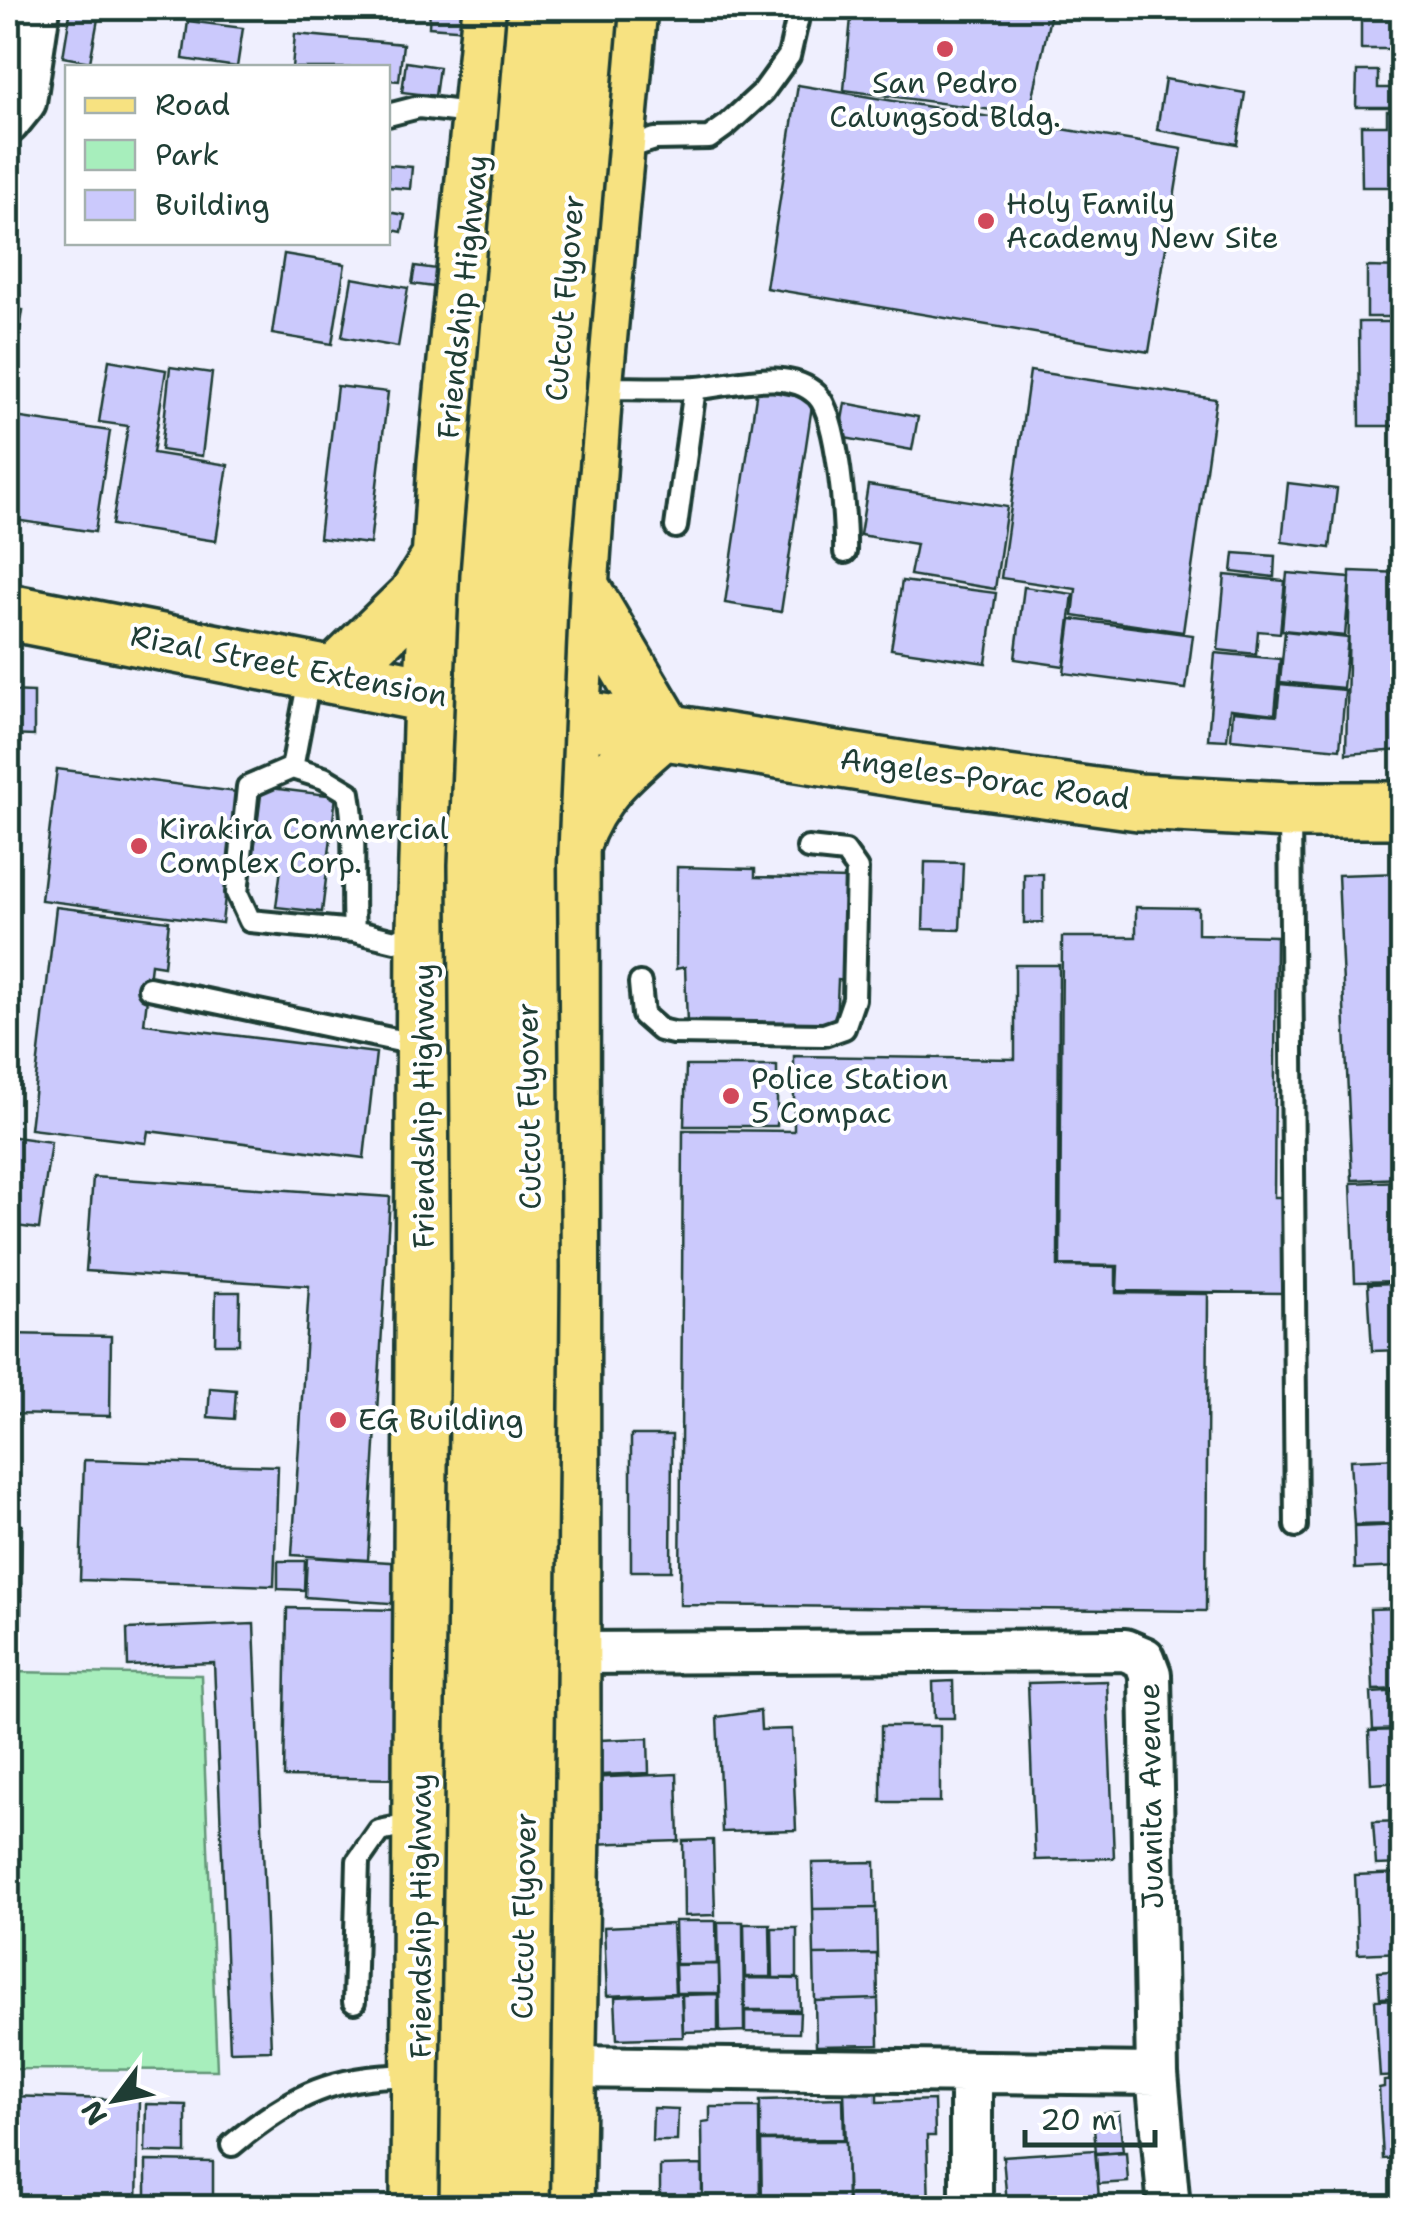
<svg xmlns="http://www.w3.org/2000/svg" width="1410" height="2215" viewBox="0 0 1410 2215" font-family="'Shantell Sans',sans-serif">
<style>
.green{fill:#a7eebc;stroke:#639678;stroke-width:2.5}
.building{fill:#cbc9fc;stroke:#1f3d34;stroke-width:2.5}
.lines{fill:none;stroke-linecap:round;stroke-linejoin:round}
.service-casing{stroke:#1f3d34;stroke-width:28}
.minor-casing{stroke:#1f3d34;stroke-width:48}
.primary-casing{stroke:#1f3d34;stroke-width:62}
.service{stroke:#fff;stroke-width:20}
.minor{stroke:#fff;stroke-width:40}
.primary{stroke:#f7e281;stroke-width:55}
.primary-bridge-casing{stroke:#1f3d34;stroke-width:62;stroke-linecap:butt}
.primary-bridge{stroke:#f7e281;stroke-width:55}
.poi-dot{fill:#d1495b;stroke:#fff;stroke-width:4}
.labels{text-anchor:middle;stroke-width:8;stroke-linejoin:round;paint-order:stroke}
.poi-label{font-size:30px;fill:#1f3d34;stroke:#fff;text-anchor:start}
.street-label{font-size:30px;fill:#1f3d34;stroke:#fff}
</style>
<rect width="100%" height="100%" fill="#efeffe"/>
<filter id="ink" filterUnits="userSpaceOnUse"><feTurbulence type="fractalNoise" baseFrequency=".01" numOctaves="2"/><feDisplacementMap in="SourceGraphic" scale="20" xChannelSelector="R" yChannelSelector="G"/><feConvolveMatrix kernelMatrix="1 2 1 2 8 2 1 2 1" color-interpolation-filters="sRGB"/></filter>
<g filter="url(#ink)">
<!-- green -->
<path class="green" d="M8 1672 201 1675 217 2070 8 2069Z"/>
<!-- building -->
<path class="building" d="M71 8H100L90 62 63 57Z
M351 8H410L409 17 350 12Z
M430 8H469L468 30 429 27Z
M852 8H1052L1029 115 844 90Z
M1361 8H1402V49H1361Z
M188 21 243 28 237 67 183 59Z
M295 34 403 44 399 81 388 80V68H292Z
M406 62 439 67 435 96 402 92Z
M1357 71H1378V88H1391V107H1356Z
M1165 79 1245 93 1237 144 1157 130Z
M798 85 1182 149 1149 352 766 288Z
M1387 111H1402V187H1362L1361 125H1387Z
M388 165 412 167 410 189 388 187Z
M388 212 405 215 402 232 388 229Z
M284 254 345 264 332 344 272 334Z
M415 266 444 270 441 288 412 284Z
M1367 267 1402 268V317H1367Z
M352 278 408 288 398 347 342 337Z
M8 308 23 310 12 386 8 385Z
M1359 322H1402V426H1360Z
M109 360 166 370 153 453 228 465 216 541 112 525 128 426 99 422Z
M170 367 212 373 202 456 161 450Z
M1030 371 1216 399 1183 632 1073 616 1076 589 1001 578Z
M337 386 388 392 370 544 319 538Z
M757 389 813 399 781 612 725 603Z
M845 403 918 417 912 450 839 437Z
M8 416 110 431 95 532 8 519Z
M1288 483 1337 489 1330 548 1282 542Z
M868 485 1007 507 995 589 910 575 916 544 860 535Z
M1234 553 1275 556 1274 577 1232 572Z
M1350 571 1402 573V750L1346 754Z
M1287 573 1350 578 1345 636 1282 630Z
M1225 575 1285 581 1280 633 1258 631 1256 654 1218 650Z
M902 581 996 593 986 663 891 649Z
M1024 587 1073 594 1064 666 1015 659Z
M1071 619 1193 635 1186 689 1064 673Z
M1285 631 1348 638 1343 688 1280 682Z
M1215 653 1280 659 1275 714 1230 709 1227 740 1208 739Z
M1280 684 1345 690 1340 749 1231 739 1233 711 1277 715Z
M8 691 34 692V736L8 735Z
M57 769 237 792 222 923 41 900Z
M262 787 336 796 322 912 276 907 281 868 252 865Z
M925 862 963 863 960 930 923 929Z
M677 867 755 869V877L850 879 849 981 838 980 836 1024H687L685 967 676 969Z
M1402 873V1178L1352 1180 1338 875Z
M1024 874H1043V922L1024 923Z
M56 907 169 921 164 966 151 964 144 1024 376 1053 364 1158 148 1131 146 1143 30 1129Z
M1136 907 1198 908V934L1276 936 1274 1197H1286V1293L1117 1291 1118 1266 1060 1265 1062 937H1136Z
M1015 965H1059L1058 1266 1116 1267V1293L1208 1294 1206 1611 680 1605 683 1130 794 1131V1056L1015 1059Z
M686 1066H777V1126H684Z
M8 1136 51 1142 39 1229 8 1225Z
M93 1177 390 1197 368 1560 292 1555 309 1286 86 1271Z
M1402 1181V1281L1355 1282 1351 1183Z
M1395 1283H1402V1350L1372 1351 1368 1284Z
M216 1292H240L239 1344H215Z
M8 1334 111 1336 110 1416 8 1414Z
M210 1388 236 1390 234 1419 208 1417Z
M631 1435H672L671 1571H631Z
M1402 1458V1524L1354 1525 1350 1460Z
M84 1460 278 1466 274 1586 80 1580Z
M8 1525H22L21 1619 8 1618Z
M1402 1525V1567L1355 1569 1354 1527Z
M307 1557 406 1563 403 1604 305 1597Z
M278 1561H305L304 1590 278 1589Z
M287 1608 403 1610 401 1779 284 1777Z
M1402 1608V1689L1373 1690 1370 1609Z
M254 1624 271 2050 230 2051 214 1663 128 1666 127 1629Z
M953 1681 954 1718H934L933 1682Z
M1107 1681 1114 1858 1035 1860 1028 1683Z
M1402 1691V1729L1373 1730 1371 1693Z
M760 1711 761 1730 792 1729 796 1830 722 1832 717 1717Z
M881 1726H940V1802H881Z
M1402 1730V1782L1371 1784 1369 1731Z
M648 1738 649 1773 601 1775 599 1740Z
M677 1774 679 1841 589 1844 586 1778Z
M1402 1821V1864L1376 1865 1373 1822Z
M713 1840 715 1915 684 1916 683 1841Z
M875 1862 876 1908 813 1909 812 1863Z
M1402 1873V1952L1358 1954 1355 1875Z
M876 1908 877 1954 814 1955 813 1909Z
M675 1921H716L717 1964H676Z
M718 1922H743L744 2031 720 2032Z
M672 1924 675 1993 607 1996 604 1927Z
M744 1924H770L771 1977H745Z
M772 1928H797V1978H773Z
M877 1954 878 1999 815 2001 814 1955Z
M719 1964 720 1993H676L675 1965Z
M1402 1970V1997L1380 1998 1378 1972Z
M745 1978 799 1979 800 2010H745Z
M681 1994 683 2037 617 2039 615 1997Z
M718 1994V2031L683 2032 682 1995Z
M878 1999 879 2045 816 2046 815 2001Z
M1402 1999V2076L1380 2077 1375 2000Z
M745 2011 800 2012 799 2033 745 2032Z
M1402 2079V2158L1383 2159 1379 2088 1384 2087V2081Z
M877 2089V2102L934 2100 935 2136H927L929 2208H848L844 2090Z
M8 2096 139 2100 137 2208H8Z
M843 2098 844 2139 760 2140V2100Z
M146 2104 186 2105V2153L145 2152Z
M710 2107H759L760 2208H703L702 2122 710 2121Z
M653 2108 678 2109 677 2141H652Z
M1119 2112 1123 2151 1096 2153 1093 2114Z
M761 2141H846L847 2208H762Z
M1095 2150 1099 2198 1007 2204 1003 2156Z
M1126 2152 1128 2182 1098 2184 1096 2154Z
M146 2161 213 2162V2208H146Z
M702 2165V2208H660V2166Z"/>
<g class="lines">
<defs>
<path id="service" d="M388 115 419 107 479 114
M618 151 655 139 709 138 727 125 763 92 789 56 800 8
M596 388C630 388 663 389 697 388 732 386 787 366 817 395 838 416 846 521 845 552
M676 527 695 388
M310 674 292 768 324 778 349 793C357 840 351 884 354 931L395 941 419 930
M292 768 248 787 237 893 250 921 354 931
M1290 812 1296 1526
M640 983 643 1015 660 1030 673 1033 824 1035 844 1028 854 999 857 869 845 852 808 848
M149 988 424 1046
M354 2002 358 1861 379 1831 419 1823
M232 2145C291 2095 338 2073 418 2076"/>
<path id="minor" d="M8 123 25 102 39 8
M573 1653 1125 1650 1144 1658 1150 1674 1157 2074 1169 2208
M567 2067 1157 2074
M971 2072V2208"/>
<path id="primary" d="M579 584 665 729
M8 612 432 695 918 772 1139 802 1289 810H1402
M336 675 415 598 441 557
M572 844C589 792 625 763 665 729
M419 2208 425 927 432 695 446 462 491 8
M565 2208 572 1826 571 716 594 388 629 8"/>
</defs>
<!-- service casing -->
<use href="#service" class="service-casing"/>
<!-- minor casing -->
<use href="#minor" class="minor-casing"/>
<!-- primary casing -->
<use href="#primary" class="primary-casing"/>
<!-- service -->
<use href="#service" class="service"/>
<!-- minor -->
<use href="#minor" class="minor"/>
<!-- primary -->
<use href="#primary" class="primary"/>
<defs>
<path id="primary-bridge" d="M468 2208 480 1271 477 865 489 575 536 8
M521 2208 531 1267 528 862 540 581 590 8"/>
</defs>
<!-- primary-bridge casing -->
<use href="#primary-bridge" class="primary-bridge-casing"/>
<!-- primary-bridge -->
<use href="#primary-bridge" class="primary-bridge"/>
</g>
</g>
<!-- markers -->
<g class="poi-dot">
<circle cx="945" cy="49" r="10"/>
<circle cx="986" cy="221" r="10"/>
<circle cx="139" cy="846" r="10"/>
<circle cx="731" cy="1096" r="10"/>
<circle cx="338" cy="1420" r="10"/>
</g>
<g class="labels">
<!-- poi labels -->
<g class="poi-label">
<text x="945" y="93" text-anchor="middle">San Pedro<tspan x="945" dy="34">Calungsod Bldg.</tspan></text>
<text x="1006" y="214">Holy Family<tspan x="1006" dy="34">Academy New Site</tspan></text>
<text x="159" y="839">Kirakira Commercial<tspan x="159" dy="34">Complex Corp.</tspan></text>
<text x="751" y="1089">Police Station<tspan x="751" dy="34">5 Compac</tspan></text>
<text x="358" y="1430">EG Building</text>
</g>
<!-- street labels -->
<g class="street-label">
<text transform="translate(463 297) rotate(-84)" y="10">Friendship Highway</text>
<text transform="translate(565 298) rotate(-85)" y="10">Cutcut Flyover</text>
<text transform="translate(289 666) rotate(11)" y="10">Rizal Street Extension</text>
<text transform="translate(985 779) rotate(8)" y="10">Angeles-Porac Road</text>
<text transform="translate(424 1106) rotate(-90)" y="10">Friendship Highway</text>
<text transform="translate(529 1106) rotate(-91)" y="10">Cutcut Flyover</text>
<text transform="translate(1151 1796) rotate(-91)" y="10">Juanita Avenue</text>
<text transform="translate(421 1916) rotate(-90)" y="10">Friendship Highway</text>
<text transform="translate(524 1916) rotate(-89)" y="10">Cutcut Flyover</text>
</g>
</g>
<!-- margin -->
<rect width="1410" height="2215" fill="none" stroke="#fff" stroke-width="40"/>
<rect x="20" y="20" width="1370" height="2175" fill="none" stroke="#1f3d34" stroke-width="4" filter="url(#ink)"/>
<!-- legend -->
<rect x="65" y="65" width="325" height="180" fill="#ffffff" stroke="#a5b1ae" stroke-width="2.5"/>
<rect x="85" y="98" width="50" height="15" fill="#f7e281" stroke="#a5b1ae" stroke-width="2.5"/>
<text x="155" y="115" font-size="30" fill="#1f3d34">Road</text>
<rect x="85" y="140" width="50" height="30" fill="#a7eebc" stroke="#a5b1ae" stroke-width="2.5"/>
<text x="155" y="165" font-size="30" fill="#1f3d34">Park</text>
<rect x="85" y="190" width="50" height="30" fill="#cbc9fc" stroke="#a5b1ae" stroke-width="2.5"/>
<text x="155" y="215" font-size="30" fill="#1f3d34">Building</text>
<!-- north arrow -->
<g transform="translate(115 2100) rotate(238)" stroke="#ffffff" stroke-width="8" paint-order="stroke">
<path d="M0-8L18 38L0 25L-18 38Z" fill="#1f3d34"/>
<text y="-15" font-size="28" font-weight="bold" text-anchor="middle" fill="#1f3d34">N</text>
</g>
<!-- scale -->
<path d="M1025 2130v15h130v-15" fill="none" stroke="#1f3d34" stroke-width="5"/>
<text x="1040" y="2130" font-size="30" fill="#1f3d34" stroke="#ffffff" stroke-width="8" paint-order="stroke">20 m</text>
</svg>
